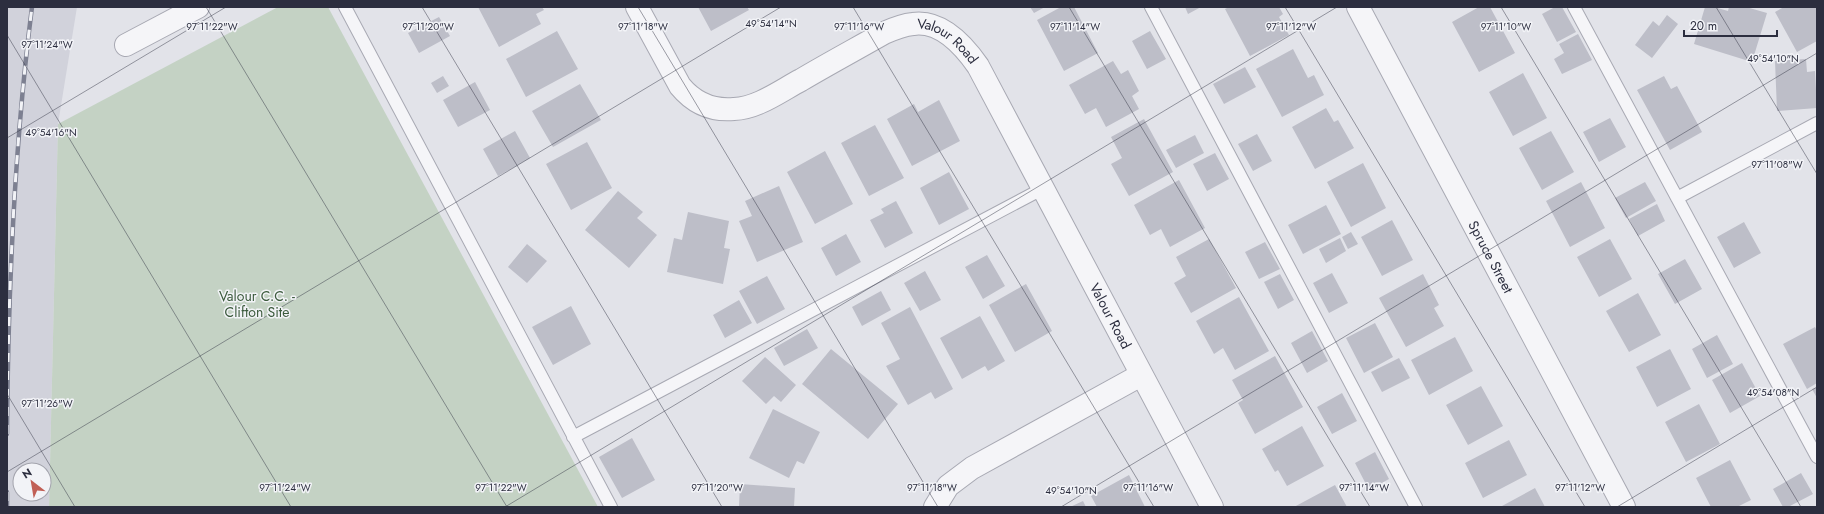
<svg xmlns="http://www.w3.org/2000/svg" width="1824" height="514" viewBox="0 0 1824 514" font-family="Jost,sans-serif">
<style>
.built{fill:#d1d2db;fill-rule:evenodd}
.green{fill:#c4d2c4}
.building{fill:#bdbec8}
.lines{fill:none;stroke-linecap:round;stroke-linejoin:round}
.service-casing{stroke:#a8a9b3;stroke-width:14}
.minor-casing{stroke:#a8a9b3;stroke-width:24}
.service{stroke:#f5f5f8;stroke-width:12}
.minor{stroke:#f5f5f8;stroke-width:22}
.rail-casing{stroke:#7d8091;stroke-width:4.5}
.rail{stroke:#f2f3f7;stroke-width:3;stroke-dasharray:9;stroke-linecap:butt}
.ticks{fill:none;stroke:#2c2e3f;stroke-width:1;stroke-opacity:0.45}
.labels{text-anchor:middle;stroke-width:3;stroke-linejoin:round;paint-order:stroke}
.street-label{font-size:14px;fill:#2c2e3f;stroke:#f2f3f7}
.park-label{font-size:14px;fill:#3b5a3c;stroke:#f2f3f7}
.ticks-label{font-size:10px;text-anchor:middle;fill:#2c2e3f;stroke:#f2f3f7;stroke-width:3;stroke-linejoin:round;paint-order:stroke}
</style>
<rect width="100%" height="100%" fill="#e2e3e9"/>
<!-- built -->
<path class="built" d="M7 7H77L58 124 49 507H7ZM20 470H44V494H20Z"/>
<!-- green -->
<path class="green" d="M278 7H328L598 507H49L58 124Z"/>
<!-- building -->
<path class="building" d="M478 7H542L544 10 536 14 541 24 499 47Z
M698 7H747L749 10 711 31Z
M1030 7H1045L1034 13Z
M1061 7H1074L1098 53 1064 71 1037 20Z
M1185 7H1201L1188 14Z
M1229 7H1279L1283 14 1279 17 1289 35 1250 56 1225 9Z
M1479 7H1490L1515 53 1479 72 1452 22Z
M1555 7H1562L1576 32 1557 42 1542 14Z
M1705 7H1714L1728 11 1729 7H1746L1767 13 1752 62 1694 44Z
M1784 7H1817V41L1797 52 1775 12Z
M1667 15 1678 24 1652 58 1635 45 1653 21 1659 26Z
M439 17 450 36 419 53 408 33Z
M557 31 578 69 526 97 506 59Z
M1150 31 1166 59 1147 69 1132 41Z
M1578 34 1592 60 1562 74 1554 59 1564 53 1559 44Z
M1293 49 1308 78 1314 75 1324 95 1282 117 1256 69Z
M1806 59 1807 72 1815 71 1817 108 1777 111 1775 61Z
M1113 61 1121 74 1128 70 1139 91 1132 96 1139 109 1106 127 1096 108 1085 114 1069 85Z
M1245 67 1256 87 1224 104 1213 84Z
M1523 73 1547 118 1513 136 1489 92Z
M443 76 449 86 437 93 431 83Z
M1664 76 1671 89 1677 86 1702 132 1670 150 1637 90Z
M475 82 490 110 458 127 443 100Z
M580 84 601 120 553 147 532 111Z
M939 100 960 141 912 166 887 119 914 104 918 112Z
M1326 108 1334 122 1338 120 1354 148 1315 169 1292 127Z
M1610 118 1626 147 1599 162 1583 132Z
M1144 119 1173 172 1129 196 1111 164 1122 158 1111 137Z
M875 125 904 178 869 196 841 143Z
M515 131 530 158 498 176 483 149Z
M1551 131 1574 172 1542 190 1519 148Z
M1257 134 1272 161 1253 171 1238 144Z
M1195 135 1204 153 1176 168 1166 150Z
M587 142 612 188 571 210 546 164Z
M825 151 853 204 815 224 787 172Z
M1215 153 1229 179 1207 191 1193 164Z
M1363 163 1386 208 1351 227 1327 182Z
M949 172 969 209 939 225 920 188Z
M1179 180 1205 228 1170 247 1161 229 1150 235 1134 205Z
M1581 182 1605 228 1570 247 1546 201Z
M1645 182 1656 201 1626 218 1615 198Z
M779 186 803 242 757 262 739 221 752 216 745 201Z
M618 191 643 212 637 218 657 235 629 268 585 230Z
M896 201 913 233 885 248 870 220 884 213 881 209Z
M1657 204 1665 221 1638 236 1629 219Z
M1326 205 1341 234 1303 254 1288 225Z
M688 212 729 221 724 248 730 249 723 284 667 272 674 238 682 240Z
M1392 220 1413 260 1382 276 1361 237Z
M1744 222 1761 253 1734 268 1717 237Z
M1351 232 1358 244 1348 249 1342 237Z
M846 234 861 262 836 276 821 248Z
M1340 238 1346 251 1326 263 1319 249Z
M1209 239 1236 288 1191 313 1174 283 1186 276 1176 257Z
M1610 239 1632 279 1599 297 1577 257Z
M1265 242 1280 269 1259 279 1245 252Z
M527 244 547 261 527 283 508 267Z
M987 255 1005 286 983 299 965 267Z
M1685 259 1702 289 1675 304 1658 274Z
M925 271 941 300 920 311 904 283Z
M1332 273 1348 303 1329 313 1313 283Z
M1280 274 1294 300 1278 309 1264 282Z
M1423 274 1439 305 1434 308 1444 326 1406 347 1379 298Z
M767 276 785 309 757 324 739 291Z
M1026 284 1052 331 1015 352 989 305Z
M881 291 891 310 862 326 852 307Z
M1638 293 1661 335 1629 352 1606 311Z
M1239 297 1269 351 1235 370 1223 348 1214 354 1196 321Z
M739 300 752 323 725 338 713 315Z
M571 306 591 344 553 365 532 327Z
M910 307 953 389 935 399 931 392 908 405 886 366 900 359 881 323Z
M980 316 1005 361 988 371 985 366 962 379 940 338Z
M1375 323 1393 357 1364 373 1346 338Z
M1815 327 1817 331V383L1807 389 1783 344Z
M807 329 818 348 784 366 774 348Z
M1312 331 1328 361 1307 373 1291 343Z
M1717 335 1733 364 1707 378 1692 349Z
M1455 337 1473 371 1429 395 1411 360Z
M831 349 898 404 868 439 802 384Z
M1670 349 1691 389 1657 407 1636 367Z
M1275 356 1303 407 1255 434 1238 403 1243 400 1232 380Z
M765 357 796 385 781 402 774 396 766 404 742 381Z
M1399 358 1410 378 1382 392 1371 372Z
M1742 363 1760 396 1730 413 1712 380Z
M1481 386 1503 426 1468 445 1446 405Z
M1817 387V398L1812 389Z
M1342 393 1357 421 1332 434 1317 407Z
M1699 404 1720 444 1686 462 1665 422Z
M773 409 820 432 804 464 797 461 789 478 749 458Z
M1302 426 1324 466 1287 486 1278 470 1275 472 1262 449Z
M632 438 655 480 622 498 599 457Z
M1509 440 1527 475 1483 498 1465 463Z
M1375 452 1389 479 1369 490 1355 463Z
M1730 460 1751 500 1737 507H1711L1696 478Z
M1801 473 1813 494 1788 507H1783L1773 489Z
M1129 475 1145 507H1097L1091 496Z
M740 484 795 488 794 507H739Z
M1335 485 1347 507H1294Z
M1535 488 1545 507H1502V506Z
M1083 501 1086 507H1070Z"/>
<g class="lines">
<defs>
<path id="service" d="M345 7 611 507
M1151 7 1416 507
M1574 7 1817 457
M1677 198 1817 123
M573 437 1042 189"/>
<g id="minor">
<path id="s1" d="M637 7 680 86C694 103 712 111 734 109 758 108 780 91 801 80 828 64 856 49 884 33 893 29 903 25 913 24 941 20 964 46 978 66L1212 507"/>
<path id="s2" d="M1358 7 1624 507"/>
<path d="M126 45 198 7"/>
<path d="M935 507 948 486 972 468 1141 375"/>
</g>
</defs>
<!-- service casing -->
<use href="#service" class="service-casing"/>
<!-- minor casing -->
<use href="#minor" class="minor-casing"/>
<!-- service -->
<use href="#service" class="service"/>
<!-- minor -->
<use href="#minor" class="minor"/>
<defs>
<path id="rail" d="M7 434C8 292 14 148 32 7
M7 492V507"/>
</defs>
<!-- rail casing -->
<use href="#rail" class="rail-casing"/>
<!-- rail -->
<use href="#rail" class="rail"/>
</g>
<!-- ticks -->
<path class="ticks" d="M206 7 507 507M422 7 722 507M638 7 938 507M853 7 1154 507M1069 7 1370 507M1285 7 1585 507M1501 7 1801 507M1716 7 1817 174M7 35 291 507M7 138 226 7M7 394 75 507M7 472 781 7M505 507 1337 7M1061 507 1817 53M1617 507 1817 387"/>
<g class="labels">
<!-- street labels -->
<g class="street-label">
<text dy="5" stroke="none"><textPath href="#s1" startOffset="391">Valour Road</textPath></text>
<text dy="5" stroke="none"><textPath href="#s2" startOffset="283">Spruce Street</textPath></text>
<text dy="5" stroke="none"><textPath href="#s1" startOffset="715">Valour Road</textPath></text>
</g>
<!-- park labels -->
<g class="park-label">
<text x="257" y="301">Valour C.C. -<tspan x="257" dy="16">Clifton Site</tspan></text>
</g>
</g>
<g class="ticks-label">
<text x="771" y="27">49°54'14"N</text>
<text x="1291" y="30">97°11'12"W</text>
<text x="212" y="30">97°11'22"W</text>
<text x="428" y="30">97°11'20"W</text>
<text x="643" y="30">97°11'18"W</text>
<text x="859" y="30">97°11'16"W</text>
<text x="1075" y="30">97°11'14"W</text>
<text x="1506" y="30">97°11'10"W</text>
<text x="47" y="48">97°11'24"W</text>
<text x="1773" y="62">49°54'10"N</text>
<text x="51" y="136">49°54'16"N</text>
<text x="1777" y="168">97°11'08"W</text>
<text x="1773" y="396">49°54'08"N</text>
<text x="47" y="407">97°11'26"W</text>
<text x="285" y="491">97°11'24"W</text>
<text x="501" y="491">97°11'22"W</text>
<text x="717" y="491">97°11'20"W</text>
<text x="932" y="491">97°11'18"W</text>
<text x="1148" y="491">97°11'16"W</text>
<text x="1364" y="491">97°11'14"W</text>
<text x="1580" y="491">97°11'12"W</text>
<text x="1071" y="494">49°54'10"N</text>
</g>
<!-- border -->
<rect width="1824" height="514" fill="none" stroke="#2c2e3f" stroke-width="16"/>
<!-- north arrow -->
<g transform="translate(32 482) rotate(329)"><circle r="19" fill="#f2f3f7" stroke="#a3a4ad"/>
<path d="M0-3L7 15L0 10L-7 15Z" fill="#c15f55"/>
<text y="-6" font-size="11" font-weight="bold" text-anchor="middle" fill="#2c2e3f">N</text>
</g>
<!-- scale -->
<path d="M1684 30v6h93v-6" fill="none" stroke="#2c2e3f" stroke-width="2"/>
<text x="1690" y="30" font-size="12" fill="#2c2e3f" stroke="#f2f3f7" stroke-width="3" paint-order="stroke">20 m</text>
</svg>
